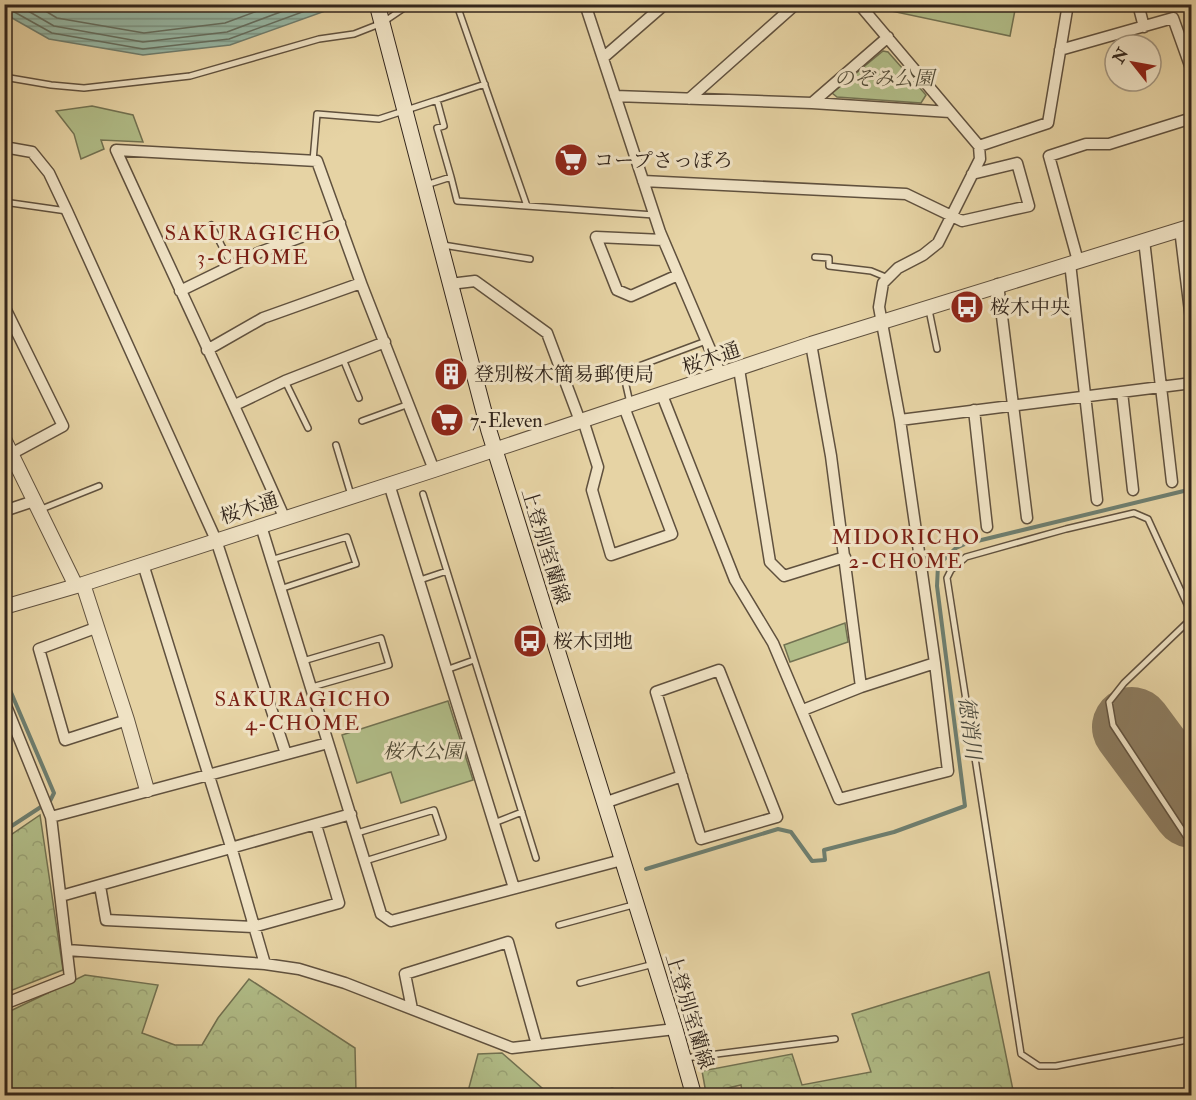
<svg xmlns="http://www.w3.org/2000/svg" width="1196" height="1100" viewBox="0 0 1196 1100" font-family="'IM FELL Double Pica','Noto Serif JP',serif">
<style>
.forest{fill:url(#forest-crowns);stroke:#727252;stroke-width:1.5}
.park{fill:#b1bd88;stroke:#727252;stroke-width:1.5}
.water{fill:url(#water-rules);stroke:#6e7e6f;stroke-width:1.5}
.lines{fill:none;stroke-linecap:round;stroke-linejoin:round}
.shore{stroke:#646f61;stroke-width:1.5}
.stream{stroke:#6e7e6f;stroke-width:4}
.runway{stroke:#8c7c60;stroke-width:80}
.service-casing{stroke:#60513e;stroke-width:8}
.minor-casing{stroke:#60513e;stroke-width:13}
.tertiary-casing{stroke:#60513e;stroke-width:16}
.secondary-casing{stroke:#33261c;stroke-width:17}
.service{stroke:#efe2c4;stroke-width:5}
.minor{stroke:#efe2c4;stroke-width:10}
.tertiary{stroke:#efe2c4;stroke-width:14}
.secondary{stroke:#efe2c4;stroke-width:15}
.labels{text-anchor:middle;stroke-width:6;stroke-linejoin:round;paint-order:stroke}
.park-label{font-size:20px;font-style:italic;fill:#524c37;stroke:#efe2c4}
.poi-label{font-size:20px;fill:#33261c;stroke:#efe2c4;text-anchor:start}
.street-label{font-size:20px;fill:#33261c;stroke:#efe2c4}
.neighbourhood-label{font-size:21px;letter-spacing:1.5px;fill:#7a1f14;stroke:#efe2c4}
.water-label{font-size:21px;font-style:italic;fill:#4c4a3e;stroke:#efe2c4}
</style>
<defs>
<pattern id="forest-crowns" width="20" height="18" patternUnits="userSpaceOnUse" patternTransform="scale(1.5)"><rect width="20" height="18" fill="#b1bd88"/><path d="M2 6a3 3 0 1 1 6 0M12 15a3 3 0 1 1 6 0" fill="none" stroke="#99a275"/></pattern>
<pattern id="water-rules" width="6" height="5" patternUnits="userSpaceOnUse" patternTransform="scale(1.5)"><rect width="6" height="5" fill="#96b8a6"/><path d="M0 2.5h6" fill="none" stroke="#7b9586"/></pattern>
</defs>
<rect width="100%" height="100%" fill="#e6d3a4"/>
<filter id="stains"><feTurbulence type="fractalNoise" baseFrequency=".00333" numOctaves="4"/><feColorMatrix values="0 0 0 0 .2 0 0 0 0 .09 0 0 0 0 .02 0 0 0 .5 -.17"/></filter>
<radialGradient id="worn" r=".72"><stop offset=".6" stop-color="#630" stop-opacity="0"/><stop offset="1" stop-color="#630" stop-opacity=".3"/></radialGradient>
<!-- forest -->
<path class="forest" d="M40 815 63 970 5 993V839Z
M989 972 1014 1095 743 1096 741 1085 706 1093 702 1071 792 1054 802 1085 871 1072 852 1014Z
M85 975 158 985 142 1033 175 1045H202L218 1018 249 979 355 1048 356 1092 364 1095H11L5 1041 4 1014Z
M502 1053 550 1095H467L478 1054Z"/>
<!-- park -->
<path class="park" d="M892 5V4L1016 5 1010 36 891 11Z
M883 51 888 52 926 95 921 103 837 97 832 93Z
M92 106 133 115 143 142 101 140 104 149 81 159 74 134 56 111Z
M845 623 848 642 790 662 784 645Z
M448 701 473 780 401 803 391 772 357 783 342 735Z"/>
<!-- water -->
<path class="water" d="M5 4H342V5L230 45 143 55 49 39 5 14Z"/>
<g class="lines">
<!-- shore -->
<path class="shore" d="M16 4 54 26 143 42 227 32 302 4
M34 4 57 18 144 33 225 23 276 4
M4 9H9L52 33 143 49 229 39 324 4"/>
<!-- stream -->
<path class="stream" d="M4 676 54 793 50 801 4 831
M646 869 778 829 791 832 812 861 825 860 824 850 894 832 965 806 937 586 938 565 956 548 965 544 1192 489"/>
<!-- runway -->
<path class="runway" d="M1132 727 1192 808"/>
<defs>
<path id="service" d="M470 4 459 11 527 206
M4 77 51 85 84 88 190 76 319 39 354 34 382 23 410 4
M437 100 485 84
M313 161 317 114 379 119 437 100 444 126 437 128 451 177
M426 185 451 177 457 201 654 215
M4 202 67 211
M211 225 232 266
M443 245 530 259
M815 257 829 258V266L871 271 888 278
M929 310 937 349
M343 359 359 398
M285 381 308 428
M630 403 623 372 706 341
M362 421 409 404
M336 445 351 495
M423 494 536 858
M39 510 99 486
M271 560 347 537 356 564 280 589
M420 580 447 571
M1192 615 1148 519 1134 513 1066 529 966 557 951 570 947 578 1021 1054 1039 1066H1056L1192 1039
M1192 618 1124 683 1109 702 1113 725 1192 845
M303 661 381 638 389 665 312 687
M446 670 474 660
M494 823 522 812
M357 833 434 810 443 837 365 861
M559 925 633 905
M580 983 654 964
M685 1058 835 1039"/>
<path id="minor" d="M585 4 660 232 721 375
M1138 4 1144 27
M1060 50 1173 18 1192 71
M604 57 665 4
M615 96 812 103 950 112
M689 99 796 4
M812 103 888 37
M979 146 1048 123 1068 4
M4 147 32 152 49 173 67 211 216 540 286 754
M643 181 906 194 962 221 1029 206 1017 163 972 174
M1180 229 1192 328
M663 240 596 237 617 290 631 296 678 275
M1144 240 1172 482
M1078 261 1049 156 1086 144H1109L1192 118
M1070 263 1097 500
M450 284 475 281 547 333 580 421
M998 284 1027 518
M180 291 260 252 340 223
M4 306 63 426 11 454
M811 344 831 456 861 687
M207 350 263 318 361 283
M739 369 770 562 784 576 845 557
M1122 392 1133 490
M662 395 735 580 773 643 839 799 948 771 935 663 900 420 879 307 883 283 898 268 923 255 938 243 980 159 979 146 859 4
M235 405 285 381 385 342
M974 410 987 527
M583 420 598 467 592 490 611 555 672 534 624 407
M900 420 1192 383
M389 484 514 888
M4 511 34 501
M284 517C230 394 172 273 116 150L317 161 361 283 434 470
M261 526 381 914 391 921 622 860
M143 564 232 850 265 964
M98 627 39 649 65 740 127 720
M719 670 777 817 701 839 656 692Z
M4 701 51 817 70 978 4 1004
M803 710 861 687 935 663
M604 803 682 776
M51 817 328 743
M100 886 106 920 253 927 339 903 316 825
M61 896 351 814
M67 950 265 964 299 969 345 983 512 1048 675 1029
M412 1009 405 974 508 942 537 1045
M612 1094V1096"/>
<path id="tertiary" d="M4 439 76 586
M83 584 127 720 147 790
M4 607 83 584 434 470 811 344 1192 226"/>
<path id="secondary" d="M377 4 489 431 675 1029 694 1096"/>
</defs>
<!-- service casing -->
<use href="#service" class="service-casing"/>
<!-- minor casing -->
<use href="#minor" class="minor-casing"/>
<!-- tertiary casing -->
<use href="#tertiary" class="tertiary-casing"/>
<!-- secondary casing -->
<use href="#secondary" class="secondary-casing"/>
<!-- service -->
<use href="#service" class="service"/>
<!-- minor -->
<use href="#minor" class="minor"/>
<!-- tertiary -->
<use href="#tertiary" class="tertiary"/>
<!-- secondary -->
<use href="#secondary" class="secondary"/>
</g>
<!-- icons -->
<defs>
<symbol id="supermarket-disc" viewBox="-11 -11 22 22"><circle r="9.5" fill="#8f2418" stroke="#efe2c4"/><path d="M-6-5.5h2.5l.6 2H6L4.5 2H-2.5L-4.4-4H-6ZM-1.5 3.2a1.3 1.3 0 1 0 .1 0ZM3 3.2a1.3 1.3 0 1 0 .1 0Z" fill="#fff"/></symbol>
<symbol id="bus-disc" viewBox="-11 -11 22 22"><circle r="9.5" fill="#8f2418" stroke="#efe2c4"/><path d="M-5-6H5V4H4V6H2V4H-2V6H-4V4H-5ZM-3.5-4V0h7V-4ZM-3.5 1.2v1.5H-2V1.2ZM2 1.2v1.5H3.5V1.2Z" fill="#fff"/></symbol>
<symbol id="building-disc" viewBox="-11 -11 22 22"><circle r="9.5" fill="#8f2418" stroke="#efe2c4"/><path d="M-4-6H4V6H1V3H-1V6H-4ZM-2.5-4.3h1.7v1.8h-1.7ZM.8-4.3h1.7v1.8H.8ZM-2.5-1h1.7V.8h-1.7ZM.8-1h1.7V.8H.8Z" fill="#fff"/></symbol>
</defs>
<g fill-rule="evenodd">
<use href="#supermarket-disc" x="552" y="141" width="38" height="38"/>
<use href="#bus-disc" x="948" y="288" width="38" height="38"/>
<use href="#building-disc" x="432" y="355" width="38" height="38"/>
<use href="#supermarket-disc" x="428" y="401" width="38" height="38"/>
<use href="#bus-disc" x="511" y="622" width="38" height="38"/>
</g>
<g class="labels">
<!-- park labels -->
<g class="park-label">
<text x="884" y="85">のぞみ公園</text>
<text x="423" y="758">桜木公園</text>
</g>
<!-- poi labels -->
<g class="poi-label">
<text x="594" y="167">コープさっぽろ</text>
<text x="990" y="314">桜木中央</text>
<text x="474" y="381">登別桜木簡易郵便局</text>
<text x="470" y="427">7-Eleven</text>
<text x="553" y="648">桜木団地</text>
</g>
<!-- street labels -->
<g class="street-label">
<text transform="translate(711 358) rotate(-19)" y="7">桜木通</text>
<text transform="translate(249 508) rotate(-18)" y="7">桜木通</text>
<text transform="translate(546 546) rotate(73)" y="7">上登別室蘭線</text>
<text transform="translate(690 1011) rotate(73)" y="7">上登別室蘭線</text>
</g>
<!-- neighbourhood labels -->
<g class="neighbourhood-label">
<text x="253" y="240">SAKURAGICHO<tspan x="253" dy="24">3-CHOME</tspan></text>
<text x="906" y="544">MIDORICHO<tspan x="906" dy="24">2-CHOME</tspan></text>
<text x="303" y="706">SAKURAGICHO<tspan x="303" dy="24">4-CHOME</tspan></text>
</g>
<!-- water labels -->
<g class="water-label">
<text transform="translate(970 728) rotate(83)" y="7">徳消川</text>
</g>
</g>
<!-- margin -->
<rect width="1196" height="1100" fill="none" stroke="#e6d3a4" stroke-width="24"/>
<rect x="6" y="6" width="1184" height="1088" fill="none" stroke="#33261c" stroke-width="3"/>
<rect x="12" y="12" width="1172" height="1076" fill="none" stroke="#33261c" stroke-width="1.5"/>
<!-- north arrow -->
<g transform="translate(1133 63) rotate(301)"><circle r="28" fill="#efe2c4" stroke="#a49781" stroke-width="1.5"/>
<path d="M0-4.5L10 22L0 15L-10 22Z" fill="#8f2418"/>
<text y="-9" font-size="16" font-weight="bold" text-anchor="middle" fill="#33261c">N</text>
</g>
<rect width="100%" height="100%" filter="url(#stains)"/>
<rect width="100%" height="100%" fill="url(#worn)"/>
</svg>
